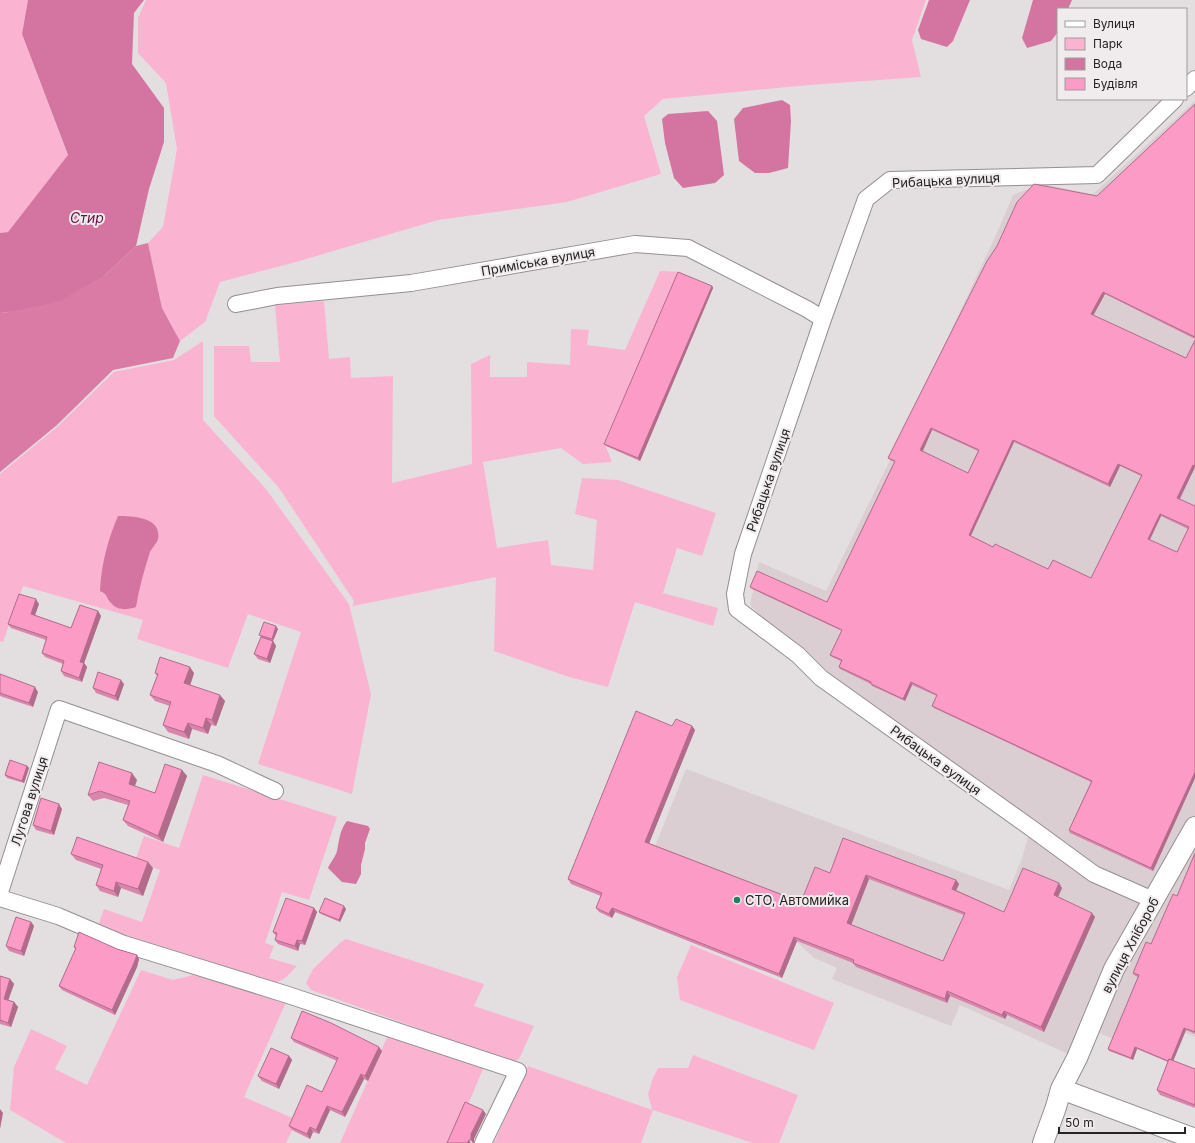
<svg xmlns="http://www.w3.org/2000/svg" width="1195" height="1143" viewBox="0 0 1195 1143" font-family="Inter,sans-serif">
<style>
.built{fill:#dbced3}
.green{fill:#fab4d2}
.forest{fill:#da7ba6}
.water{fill:#d475a1}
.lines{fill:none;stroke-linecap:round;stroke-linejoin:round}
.minor-casing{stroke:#948f91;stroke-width:18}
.tertiary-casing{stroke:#948f91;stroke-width:22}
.minor{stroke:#fff;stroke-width:16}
.tertiary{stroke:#fff;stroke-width:20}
.wall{fill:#da85ab;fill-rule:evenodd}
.shaded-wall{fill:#b16c8b}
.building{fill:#fd9bc7;stroke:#b16c8b;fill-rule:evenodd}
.poi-dot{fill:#1d835d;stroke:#f0ebed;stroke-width:1.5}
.labels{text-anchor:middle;stroke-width:4;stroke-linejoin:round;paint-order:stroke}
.street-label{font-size:13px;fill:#252324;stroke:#f0ebed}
.poi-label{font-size:13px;fill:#252324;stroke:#f0ebed;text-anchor:start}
.water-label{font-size:14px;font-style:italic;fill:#661141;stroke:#f0ebed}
</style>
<rect width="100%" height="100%" fill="#e3dee0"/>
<!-- built -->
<path class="built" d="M1195 101V1037L1164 1024 1153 1055 1089 1029 1077 1058 960 1005 951 1026 832 979 837 968 814 958 798 943 642 879 686 769 1009 890 1021 861 1031 828 798 655 750 605 759 562 826 591 890 460 996 235 1013 195 1041 184 1093 194Z"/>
<!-- green -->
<path class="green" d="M0 0H28L22 34 68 156 8 232 0 233Z
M146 0H926L912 40 921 77 809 85 663 99 644 116 661 174 567 202 438 220 296 262 220 282 205 322 180 341 162 308 148 243 163 227 177 149 166 83 138 53V18Z
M660 271 681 272 604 442 612 462 583 464 561 448 483 462 497 548 548 540 551 565 593 570 597 520 575 514 582 478 618 480 716 513 702 556 677 548 663 593 718 608 713 626 635 602 608 687 569 677 494 651 496 577 353 606 352 608 354 601 279 488 214 416V346H249L251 362H280L275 305 324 301 329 359 350 357 351 378 393 376 392 483 472 464 471 364 490 355V377H527V362L570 365 571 329 589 330 587 345 625 350Z
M203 341V420L266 489 349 604 371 694 352 794 258 764 301 632 248 614 228 668 137 639 143 620 23 586 3 642 0 641V474L57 427 114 372 174 360Z
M203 775 337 817 309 900 282 892 265 943 274 946 269 958 297 966 284 979 271 985 97 929 104 909 142 922 160 870 135 861 144 836 179 848Z
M346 939 484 984 474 1006 534 1026 519 1059 513 1062 311 990 306 983 313 969 341 942Z
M691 945 834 1003 814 1050 680 1000 677 977Z
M141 970 173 980 193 975 260 995 287 1000 244 1097 297 1120 286 1143H66L10 1110 14 1067 31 1029 67 1046 55 1069 87 1085Z
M390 1031 485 1064 452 1143H340Z
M693 1055 798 1095 779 1143H753L653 1110 641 1143H494L528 1066 652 1110 648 1094 653 1078 658 1068H688Z"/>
<!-- forest -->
<path class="forest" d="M148 243 162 308 180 341 173 358 113 370 57 425 0 472V313L10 312 105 275 136 246Z"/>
<!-- water -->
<path class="water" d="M28 0H144L134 13 132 64 164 108V142L149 189 136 246 105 275 60 301 10 312 0 313V233L8 232 68 155 22 34Z
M929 0H970L953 41 947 47 921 39 918 30Z
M1033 0H1072L1068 9H1058V32L1051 41 1027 48 1022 38Z
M782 100 790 105 791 121 788 168 769 173H755L739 161 734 119 743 108Z
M708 111 717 121 724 175 715 183 683 188 674 178 665 143 662 119 668 114Z
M118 516C133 516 162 517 158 539 157 543 152 548 150 552 144 570 139 589 136 607 126 610 118 611 111 603 106 598 108 594 100 591 101 565 108 539 118 516Z
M347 821 368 826 370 829 365 843V849L361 865V874L356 884 342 882 328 868C330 863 336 856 337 851 339 841 340 829 347 821Z"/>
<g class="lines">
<defs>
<path id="minor" d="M1186 88 1195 79
M236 304 277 296 411 283 635 244 688 248 807 309 823 319
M0 892 59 709 217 764 275 791
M0 898 58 916 124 944 285 994 518 1071 483 1143
M1153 900 1094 874 1031 828 821 678 798 655 737 609 735 594 743 554 823 319 866 199 890 180 1097 175 1175 99"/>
<path id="tertiary" d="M1061 1089 1195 1139
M1043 1143 1056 1107 1061 1089 1077 1058 1114 969 1195 827"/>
</defs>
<!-- minor casing -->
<use href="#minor" class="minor-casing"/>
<!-- tertiary casing -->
<use href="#tertiary" class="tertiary-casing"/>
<!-- minor -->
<use href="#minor" class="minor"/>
<!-- tertiary -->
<use href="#tertiary" class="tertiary"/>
</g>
<!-- wall -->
<path class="wall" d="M1195 104V339L1105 294 1093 315 1186 358 1195 340V467L1180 499 1195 506V778L1153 871 1070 833 1069 830 1091 782 934 708 932 706 937 696 912 685 905 701 872 686 871 684 840 669 839 667 841 661 832 657 830 655 842 631 752 589 750 587 827 602 895 462 890 460 888 458 1097 196ZM932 430 978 451 968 473 922 451ZM1014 442 1110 487 1120 466 1141 476 1091 578 1048 569 993 547 971 536ZM1161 516 1188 529 1177 552 1150 540Z
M712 286 713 288 640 461 606 446 604 444Z
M39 604 35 615 71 628 98 611 101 616 84 663 87 667 82 682 64 676 61 671 63 664 45 657 42 653 46 640 11 628 8 624Z
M278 629 273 641 269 640 273 641 276 646 270 663 258 659 254 654 261 637 259 635Z
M155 673H194L190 685 225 701 216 726 211 725 208 734 192 729 189 739 168 732 163 725 170 706 155 701 150 695 157 676Z
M0 674 38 692 33 707 0 696Z
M124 684 118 701 96 693 93 688Z
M672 726H692L695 730 649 843 801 902 830 873 956 880 959 884 956 890 1004 912 1062 888 1058 897 1095 917 1044 1032 1007 1015 1005 1019 950 996 947 1003 856 967 853 963 797 941 782 978 615 912 612 918 599 912 596 908 601 896 571 884 568 879ZM869 879 964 915 943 961 851 925Z
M27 766 29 768 24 783 7 778 5 775Z
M182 770 187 776 163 842 128 826 123 820 128 805 104 798 93 801 88 795 137 780 135 786 155 793Z
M62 809 54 835 36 830 33 825Z
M1195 853V1034L1186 1030 1173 1061 1195 1069V1108L1160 1095 1157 1090 1168 1062 1137 1049 1133 1060 1109 1051 1108 1049 1138 977 1134 975 1133 973 1151 944 1177 896Z
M71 854 153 868 143 896 121 888 118 897 100 891 96 885 101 869 76 860Z
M314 908 317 912 305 945 300 944 298 951 278 944 275 940 276 936 273 932Z
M346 909 340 922 321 914 319 912Z
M31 922 34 926 24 956 9 951 6 946Z
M74 947 117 949 137 955 139 959 137 967 115 1015 62 990 59 986 76 950Z
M0 976 10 979 14 984 8 1000 14 1002 18 1007 11 1027 0 1024Z
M291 1038 382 1051 368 1081 364 1079 345 1117 330 1110 319 1134 313 1132 310 1139 292 1130 289 1126 322 1092 337 1061 294 1042Z
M289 1056 292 1060 279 1089 262 1081 258 1076Z"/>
<!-- shaded-wall -->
<path class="shaded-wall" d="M712 286 713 288 640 461 638 458Z
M1103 292 1105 294 1093 316 1091 314Z
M931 428 932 430 922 453 920 450Z
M1013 440 1014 442 970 537 969 535Z
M1118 464 1120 466 1110 487 1108 484Z
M1193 465 1195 467 1179 500 1177 498Z
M1160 514 1161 516 1149 541 1148 539Z
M36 599 39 604 34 618 31 614Z
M98 611 101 616 83 666 80 662Z
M276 626 278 629 273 641 272 639Z
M273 641 276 646 270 663 267 659Z
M84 663 87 667 82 682 79 678Z
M190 667 194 673 189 689 184 683Z
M121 680 124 684 118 701 115 696Z
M911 682 912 685 905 701 903 699Z
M35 687 38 692 33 707 29 703Z
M220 695 225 701 216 726 212 720Z
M206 718 211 725 208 734 203 728Z
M188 723 192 729 189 739 184 732Z
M692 726 695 730 648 846 645 842Z
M27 766 29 768 24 783 22 781Z
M182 770 187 776 163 842 158 836Z
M1195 772V778L1153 871 1151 868Z
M132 773 137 780 133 790 129 784Z
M59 804 62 809 54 835 51 831Z
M148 862 153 868 143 896 138 889Z
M866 875 869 879 850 928 847 923Z
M956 880 959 884 955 893 952 889Z
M116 882 121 888 118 897 114 891Z
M1059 883 1062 888 1057 899 1054 895Z
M344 906 346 909 340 922 339 920Z
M314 908 317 912 305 945 302 941Z
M612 908 615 912 612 918 609 914Z
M1092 913 1095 917 1044 1032 1041 1027Z
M31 922 34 926 24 956 21 951Z
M794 937 797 941 782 978 779 974Z
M297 940 300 944 298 951 295 946Z
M137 955 139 959 137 967 115 1015 112 1010Z
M10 979 14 984 7 1004 4 999Z
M947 991 950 996 947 1003 945 999Z
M14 1002 18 1007 11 1027 8 1023Z
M1004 1011 1007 1015 1005 1019 1002 1015Z
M1184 1028 1186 1030 1172 1064 1170 1062Z
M379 1047 382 1051 368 1081 365 1076Z
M1135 1047 1137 1049 1133 1060 1131 1058Z
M289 1056 292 1060 279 1089 276 1084Z
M361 1074 364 1079 345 1117 342 1112Z
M327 1106 330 1110 319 1134 316 1130Z
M0 1109 3 1113 0 1129Z
M483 1110 486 1114 474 1139V1143H473L471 1140V1134Z
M310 1127 313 1132 310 1139 307 1134Z
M469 1140 471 1143H467Z"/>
<!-- building -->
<path class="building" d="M1195 104V337L1103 292 1091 314 1186 358 1195 340V466L1193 465 1177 498 1195 506V772L1151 868 1069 830 1092 781 932 706 937 695 911 682 903 699 871 684V682L839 667 842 660 830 655 842 630 750 587 757 571 827 602 895 461 888 458 987 261 997 246 1017 202 1034 184 1097 196ZM931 428 979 450 968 473 920 450ZM1013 440 1108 484 1118 464 1142 475 1091 578 1053 560 1048 569 995 544 993 547 969 535ZM1160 514 1189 527 1177 552 1148 539Z
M678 272 712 286 638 458 604 444Z
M19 594 36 599 31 614 71 628 80 605 98 611 80 662 84 663 79 678 61 671 64 661 42 653 47 637 8 624Z
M264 622 276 626 272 639 259 635Z
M261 637 273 641 267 659 254 654Z
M160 657 190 667 184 683 220 695 212 720 206 718 203 728 188 723 184 732 163 725 171 702 150 695 158 674 155 673Z
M98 672 121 680 115 696 93 688Z
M0 674 35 687 29 703 0 693Z
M636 711 672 726 676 719 692 726 645 842 801 902 815 867 830 873 843 838 956 880 952 889 1004 912 1023 868 1059 883 1054 895 1092 913 1041 1027 1004 1011 1002 1015 947 991 945 999 853 963 854 960 794 937 779 974 612 908 609 914 596 908 602 893 568 879ZM866 875 965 913 943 961 847 923Z
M10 760 27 766 22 781 5 775Z
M99 762 132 773 129 784 155 793 165 764 182 770 158 836 123 820 130 801 100 791 88 795Z
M41 798 59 804 51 831 33 825Z
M77 837 148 862 138 889 116 882 114 891 96 885 103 865 71 854Z
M1195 853V1032L1184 1028 1171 1060 1169 1059 1168 1061 1135 1047 1131 1058 1108 1049 1139 975 1133 973 1146 942 1151 944 1173 894 1177 896Z
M286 898 314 908 302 941 297 940 295 946 275 940 277 933 273 932Z
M325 898 344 906 339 920 319 912Z
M16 917 31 922 21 951 6 946Z
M79 932 117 949 137 955 134 963 112 1010 59 986 76 948 74 947Z
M0 976 10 979 4 999 14 1002 8 1023 0 1020Z
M302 1011 331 1023 379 1047 365 1076 361 1074 342 1112 327 1106 316 1130 310 1127 307 1134 289 1126 307 1085 322 1092 338 1058 291 1038Z
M271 1048 289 1056 276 1084 258 1076Z
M1169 1059 1195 1069V1105L1157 1090Z
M465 1102 483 1110 471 1134V1140H469L467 1143H447Z"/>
<!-- markers -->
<circle class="poi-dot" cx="737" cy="900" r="4"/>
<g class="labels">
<!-- street labels -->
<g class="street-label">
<text transform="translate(946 180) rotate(-3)" y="5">Рибацька вулиця</text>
<text transform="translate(538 261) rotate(-10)" y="5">Приміська вулиця</text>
<text transform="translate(768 480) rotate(-71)" y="5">Рибацька вулиця</text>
<text transform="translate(936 760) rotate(36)" y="5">Рибацька вулиця</text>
<text transform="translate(29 801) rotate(-72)" y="5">Лугова вулиця</text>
<text transform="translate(1130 945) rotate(-62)" y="5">вулиця Хлібороб</text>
</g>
<!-- poi labels -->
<g class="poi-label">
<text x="745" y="905">СТО, Автомийка</text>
</g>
<!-- water labels -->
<g class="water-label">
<text x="87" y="223">Стир</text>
</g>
</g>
<!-- legend -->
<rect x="1057" y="8" width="130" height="92" fill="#f0ebed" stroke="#9f9b9d"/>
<rect x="1065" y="21" width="20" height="6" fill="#ffffff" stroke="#9f9b9d"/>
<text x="1093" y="28" font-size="12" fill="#252324">Вулиця</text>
<rect x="1065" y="38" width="20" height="12" fill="#fab4d2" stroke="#9f9b9d"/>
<text x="1093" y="48" font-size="12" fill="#252324">Парк</text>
<rect x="1065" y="58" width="20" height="12" fill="#d475a1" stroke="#9f9b9d"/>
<text x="1093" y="68" font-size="12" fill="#252324">Вода</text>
<rect x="1065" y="78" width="20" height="12" fill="#fd9bc7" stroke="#9f9b9d"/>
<text x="1093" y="88" font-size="12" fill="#252324">Будівля</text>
<!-- scale -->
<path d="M1059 1127v6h126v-6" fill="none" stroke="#252324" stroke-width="2"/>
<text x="1065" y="1127" font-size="12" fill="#252324" stroke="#f0ebed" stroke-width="3" paint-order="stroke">50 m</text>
</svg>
